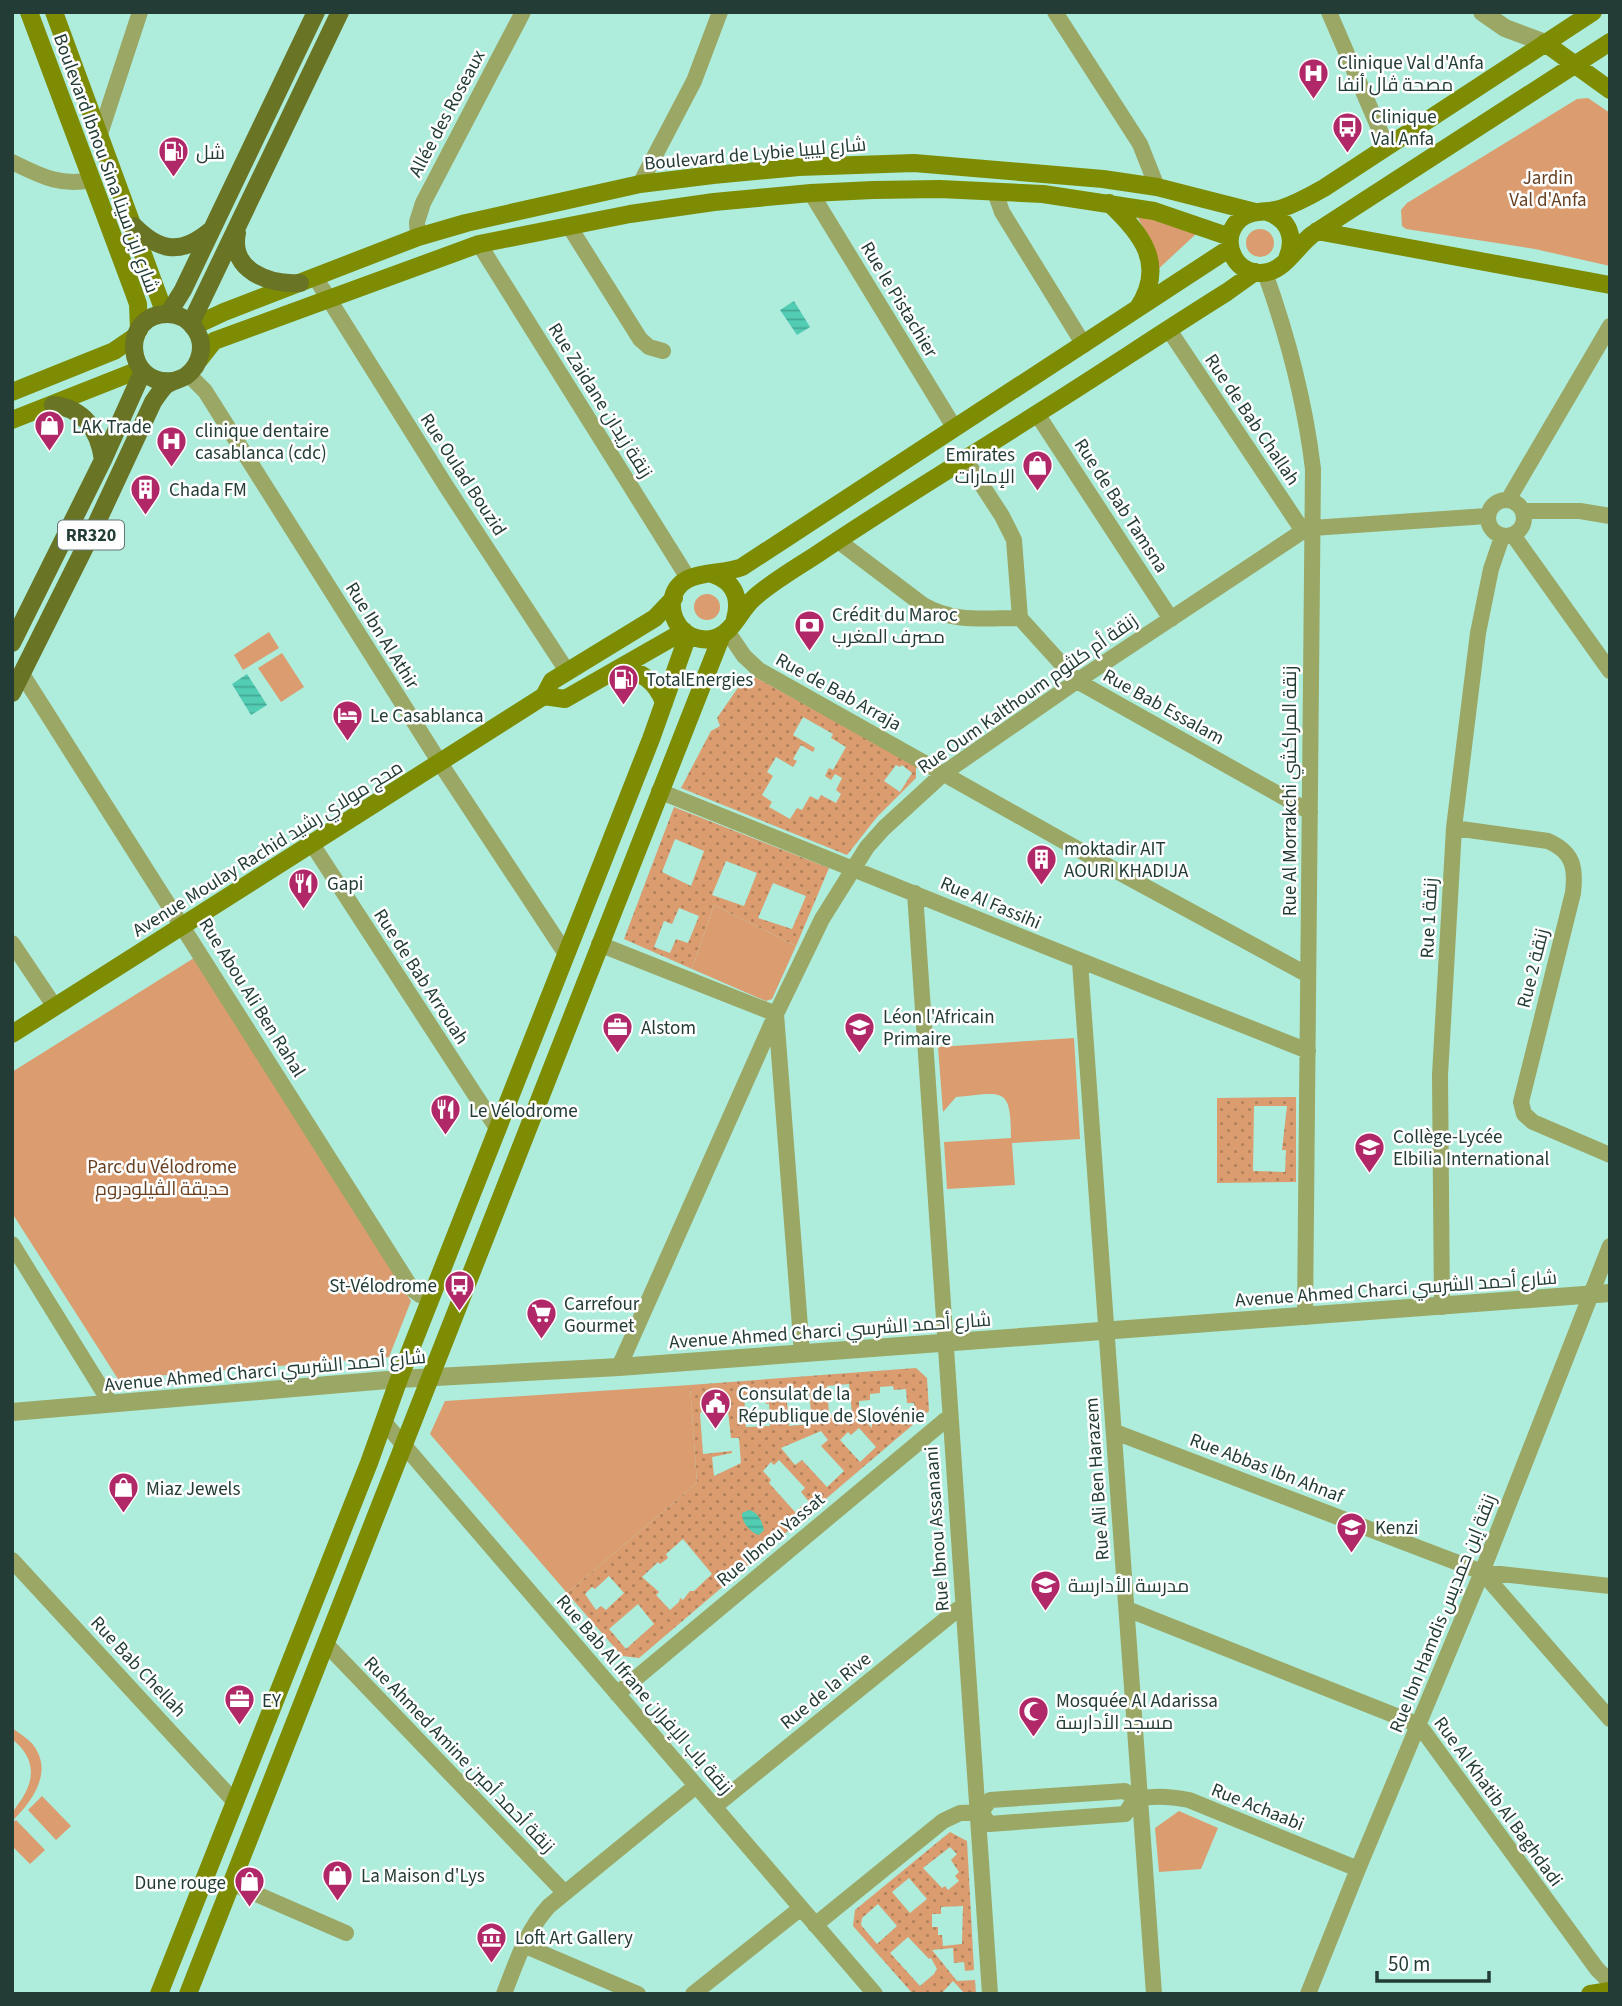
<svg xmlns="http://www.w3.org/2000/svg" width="1622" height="2006" viewBox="0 0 1622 2006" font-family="'Source Sans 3',Cairo,sans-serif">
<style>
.green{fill:#db9d6f}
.garden{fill:url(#garden-dots);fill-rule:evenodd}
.water{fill:url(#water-rules)}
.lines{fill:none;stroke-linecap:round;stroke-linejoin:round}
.minor{stroke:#9ba764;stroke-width:16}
.tertiary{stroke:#9ba764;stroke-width:18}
.secondary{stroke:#7d8c02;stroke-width:18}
.primary{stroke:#697424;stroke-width:18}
.labels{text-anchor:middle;stroke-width:5;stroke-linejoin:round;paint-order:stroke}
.shield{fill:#fefefe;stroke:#657672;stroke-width:2}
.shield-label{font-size:18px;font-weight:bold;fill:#233c36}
.poi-label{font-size:19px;fill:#233c36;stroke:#fefefe;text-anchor:start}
.street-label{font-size:19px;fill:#233c36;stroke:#fefefe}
.park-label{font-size:19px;fill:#684122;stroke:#fefefe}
</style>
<defs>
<pattern id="garden-dots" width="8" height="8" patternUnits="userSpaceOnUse" patternTransform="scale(1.75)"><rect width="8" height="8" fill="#db9d6f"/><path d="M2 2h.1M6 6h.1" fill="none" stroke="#b1815c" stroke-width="1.8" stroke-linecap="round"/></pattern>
<pattern id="water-rules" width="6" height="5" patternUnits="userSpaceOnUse" patternTransform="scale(1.75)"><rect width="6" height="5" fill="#52cdb4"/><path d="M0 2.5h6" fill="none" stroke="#44a893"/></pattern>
</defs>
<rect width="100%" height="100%" fill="#aeecdc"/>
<!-- green -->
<path class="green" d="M1588 98 1610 113V266L1535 249 1406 229 1402 226 1401 210 1407 203 1577 99Z
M1141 216 1196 234 1154 273 1155 248 1138 218Z
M1246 243a14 14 0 1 1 28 0a14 14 0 1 1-28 0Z
M694 607a13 13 0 1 1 26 0a13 13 0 1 1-26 0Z
M269 632 279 648 243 670 234 655Z
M282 653 304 687 281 702 258 668Z
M714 905 796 946 772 999 766 1001 692 969Z
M194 958 411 1301 389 1357 118 1379 12 1213V1072Z
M1074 1038 1080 1139 1012 1143 1015 1185 947 1189 944 1142 1011 1138C1011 1085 1003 1093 956 1097L943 1112 938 1047Z
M690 1385 697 1483 567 1593 430 1434 445 1401Z
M12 1728C20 1734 33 1741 37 1751 51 1776 30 1804 12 1821 12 1809 17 1807 23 1797 37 1774 32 1755 12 1739Z
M42 1796 71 1826 56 1840 28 1810Z
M1179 1811 1218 1828 1201 1869 1159 1872 1155 1828Z
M16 1820 45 1850 30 1864 12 1846V1823Z"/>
<!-- garden -->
<path class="garden" d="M755 677 916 766V778L877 817 847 855 681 788 711 731 720 726 717 718 744 679ZM803 717 833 734 831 738 846 747 833 770 829 768 825 776 831 780 835 774 842 778 836 790 841 794 836 803 821 795 818 800 810 796 802 810 797 808 790 819 769 807 772 802 762 795 773 776 767 772 776 757 793 767 797 761 793 759 801 745 813 752 815 748 793 735ZM896 765 900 767 902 765 912 773 900 792 884 781Z
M674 807 829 868 796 946 714 905 692 969 624 939ZM675 839 704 851 691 886 662 872ZM726 861 757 873 744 906 712 895ZM773 883 806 896 792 929 758 918ZM679 908 699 916 688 943 676 939 670 953 654 947 664 921 672 924Z
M1296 1097V1182L1217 1183V1098ZM1254 1106H1287L1282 1150H1286L1285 1172 1253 1171Z
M916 1368 927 1378 929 1411 639 1658 622 1656 567 1593 697 1483 690 1385ZM849 1384 852 1413 829 1415 827 1386ZM893 1386 894 1390 906 1389 907 1403H914L915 1412 905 1413V1419L886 1420 885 1414 871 1415 872 1428 859 1415V1401L870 1400V1394L880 1393V1387ZM809 1389 812 1424 789 1426 786 1391ZM765 1394 766 1404H769L770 1426 746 1427 744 1395ZM707 1407 713 1413 728 1411 731 1438H739L741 1463 714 1476 712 1457 732 1453V1451L703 1454 700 1414 703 1409ZM859 1428 876 1447 860 1462 840 1440 848 1432 851 1435ZM821 1431 828 1440 821 1446 844 1471 827 1487 802 1460 795 1465 781 1448ZM779 1460 805 1488 801 1492 811 1504 805 1509 802 1506 795 1512 769 1483 771 1480 763 1471 771 1462 774 1465ZM683 1539 712 1574 694 1591H690L683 1600 680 1598 679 1602 670 1610 656 1595 659 1592 642 1577 658 1562 660 1564 668 1558 666 1554ZM609 1576 624 1593 606 1610 601 1606 596 1610 585 1594 592 1587 595 1589ZM638 1604 654 1624 626 1649 609 1629Z
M950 1832 967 1841 974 1970 965 1971 964 1962 954 1963 953 1948 932 1950 957 1981 975 1980 976 1994H965L953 1981 941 1994H913L853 1926 855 1910ZM950 1847 957 1854 951 1860 959 1872 955 1876 959 1881 948 1890 945 1886 942 1888 923 1868ZM909 1878 927 1899 910 1913 892 1892ZM878 1904 897 1926 877 1944 861 1925 862 1918ZM963 1906 962 1944 943 1946 942 1935H938V1927H932V1914H941V1907ZM908 1937 929 1959 931 1958 937 1969 934 1974 920 1986 890 1953Z"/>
<!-- water -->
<path class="water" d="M794 301 810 327 797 335 780 310Z
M247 674 267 705 251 715 232 684Z
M749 1510C758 1512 762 1521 764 1530L759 1535C751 1533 741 1522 742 1513Z"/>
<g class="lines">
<!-- minor -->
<path class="minor" d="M1055 12 1140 144 1157 187
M1329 12 1387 147
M100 134 140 12
M12 162C39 175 60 187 91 180
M640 184 694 81 720 12
M995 192 1002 212 1084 345
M811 193 954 427
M569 226 640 339 649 347 663 351
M418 237 417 222 423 203 523 12
M479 244 688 578
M1265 273C1288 337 1305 402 1313 469L1305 1317
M315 277 446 486 567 671
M1169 330 1303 531
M188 374 205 391 440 763 566 954
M1037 414 1171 619
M965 459 1002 516 1014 540 1020 618 1077 681 1310 812
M1488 518a18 18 0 1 1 36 0a18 18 0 1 1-36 0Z
M1508 500 1610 326
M1523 511H1580L1610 516
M1513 535 1610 671
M837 540 923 605C954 623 984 618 1020 618
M727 631 744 656 759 670 1122 874 1308 975
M22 674 412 1289 420 1295 432 1297
M659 791C876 877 1091 966 1308 1051
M1454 828 1548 841C1573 852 1576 867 1573 893L1521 1102 1524 1114 1533 1122 1610 1155
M312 844 498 1130
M915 893 990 1994
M12 943 55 1007
M599 944 776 1014 802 1353
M1080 962 1154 1994
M12 1244 111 1404
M1442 1307 1440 1075 1454 828 1478 633 1491 569 1502 537
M619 1367 776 1014 822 919 867 847 884 828 944 773 1077 681 1303 531 1312 528 1487 516
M384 1422 875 1994
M1115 1432 1482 1572 1610 1586
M12 1560 234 1801
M1482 1572 1610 1719
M1127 1609 1419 1725 1597 1969 1610 1982
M326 1644 564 1892
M617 1694 949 1417
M714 1807 962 1606
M981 1812 989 1824 1125 1814 1135 1799C1154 1795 1170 1796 1189 1800L1358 1869
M981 1812 990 1800 1125 1791 1135 1799
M231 1883 346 1933
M815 1925 943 1821 960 1813 981 1812
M523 1945 638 1994
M504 1994C516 1963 526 1931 549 1906L696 1786
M693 1994 801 1908
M1308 1994 1358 1869 1482 1572 1610 1246"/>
<!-- tertiary -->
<path class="tertiary" d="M1482 12 1505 28 1545 43
M12 1412 399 1379 619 1367 1610 1293"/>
<!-- secondary -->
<path class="secondary" d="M29 12 133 290 138 304 139 330
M54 12 165 314
M1593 12 1324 188C1310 196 1295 204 1280 209 1266 213 1250 209 1239 220 1217 241 1237 280 1268 272 1286 268 1298 245 1313 234L1610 42
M1545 43 1610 90
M1109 203C1141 233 1167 264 1138 308
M1267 212C1289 219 1296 238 1287 259
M1317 231 1610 285
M1230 248 742 567C717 577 677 567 672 602 671 613 676 624 683 631 693 639 707 642 718 637 734 630 741 609 754 598 773 581 798 567 819 553 890 505 963 461 1035 415 1099 375 1163 332 1227 292L1255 272
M194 326 224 312 418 237 466 223 640 184 713 175 799 167 914 163 1103 179 1157 187 1255 212
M199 360 214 341 479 244 630 214 714 202 811 193 873 190 940 189 1043 194 1154 211 1230 237
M12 392 114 351 136 336
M12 420 141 369
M712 574C734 581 741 598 735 619
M619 668C640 670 657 682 664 703
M544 696 565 699 684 631
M12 1034 544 696 552 681 655 618 674 598
M159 1994 369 1463 399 1379 651 739 688 635
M188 1994 722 635
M1590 1994 1610 1991"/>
<!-- primary -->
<path class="primary" d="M134 226C160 252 181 255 210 231
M237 233C229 271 270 285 300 283
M168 314 183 290 316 12
M191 323 340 12
M53 405C84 408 99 431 103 460
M12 643 103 460 143 371
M12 693 92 533 153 402C157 396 161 390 166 385 172 381 179 380 186 376 201 365 206 344 195 329 189 320 179 314 168 314 120 313 124 387 173 381"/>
</g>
<!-- icons -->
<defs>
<symbol id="hospital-pin" viewBox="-11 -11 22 30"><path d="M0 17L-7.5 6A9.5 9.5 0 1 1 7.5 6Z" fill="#b02868" stroke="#fefefe"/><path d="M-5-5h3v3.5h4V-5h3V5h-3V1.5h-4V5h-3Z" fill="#fff"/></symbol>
<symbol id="bus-pin" viewBox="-11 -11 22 30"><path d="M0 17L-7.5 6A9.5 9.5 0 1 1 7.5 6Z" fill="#b02868" stroke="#fefefe"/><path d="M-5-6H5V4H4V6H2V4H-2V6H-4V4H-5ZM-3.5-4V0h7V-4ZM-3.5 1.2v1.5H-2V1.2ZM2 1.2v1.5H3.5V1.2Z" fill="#fff"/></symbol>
<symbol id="fuel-pin" viewBox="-11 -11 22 30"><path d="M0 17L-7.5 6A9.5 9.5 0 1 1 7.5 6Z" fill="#b02868" stroke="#fefefe"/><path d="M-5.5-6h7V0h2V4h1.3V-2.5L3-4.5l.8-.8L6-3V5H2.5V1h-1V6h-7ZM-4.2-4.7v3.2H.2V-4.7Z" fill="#fff"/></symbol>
<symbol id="shop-pin" viewBox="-11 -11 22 30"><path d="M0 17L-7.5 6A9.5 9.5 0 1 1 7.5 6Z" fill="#b02868" stroke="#fefefe"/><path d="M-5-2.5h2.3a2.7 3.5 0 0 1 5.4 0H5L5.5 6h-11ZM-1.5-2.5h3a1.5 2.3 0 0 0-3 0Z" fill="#fff"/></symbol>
<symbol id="building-pin" viewBox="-11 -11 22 30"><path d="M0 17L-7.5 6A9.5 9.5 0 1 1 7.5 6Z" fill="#b02868" stroke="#fefefe"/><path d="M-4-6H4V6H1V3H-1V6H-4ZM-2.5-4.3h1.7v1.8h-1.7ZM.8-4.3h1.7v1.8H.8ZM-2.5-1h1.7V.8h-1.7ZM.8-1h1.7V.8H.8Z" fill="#fff"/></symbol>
<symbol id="bank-pin" viewBox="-11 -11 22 30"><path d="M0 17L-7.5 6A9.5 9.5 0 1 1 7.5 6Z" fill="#b02868" stroke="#fefefe"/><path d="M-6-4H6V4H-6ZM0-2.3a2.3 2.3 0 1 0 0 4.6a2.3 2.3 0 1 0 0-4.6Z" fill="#fff"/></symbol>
<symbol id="hotel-pin" viewBox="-11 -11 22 30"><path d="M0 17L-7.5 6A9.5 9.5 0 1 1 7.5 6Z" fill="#b02868" stroke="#fefefe"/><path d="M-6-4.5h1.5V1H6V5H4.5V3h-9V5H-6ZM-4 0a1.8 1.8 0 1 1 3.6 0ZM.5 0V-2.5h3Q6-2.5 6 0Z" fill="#fff"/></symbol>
<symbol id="restaurant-pin" viewBox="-11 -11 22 30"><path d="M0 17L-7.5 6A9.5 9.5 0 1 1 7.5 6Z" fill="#b02868" stroke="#fefefe"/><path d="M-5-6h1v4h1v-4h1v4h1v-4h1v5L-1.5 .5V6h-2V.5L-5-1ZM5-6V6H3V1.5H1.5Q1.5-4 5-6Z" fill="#fff"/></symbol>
<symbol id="office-pin" viewBox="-11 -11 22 30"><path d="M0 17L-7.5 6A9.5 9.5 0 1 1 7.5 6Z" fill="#b02868" stroke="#fefefe"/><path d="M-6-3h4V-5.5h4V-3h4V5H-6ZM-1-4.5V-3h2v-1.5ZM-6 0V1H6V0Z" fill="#fff"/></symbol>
<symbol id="school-pin" viewBox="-11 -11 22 30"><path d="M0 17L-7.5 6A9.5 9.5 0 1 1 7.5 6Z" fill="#b02868" stroke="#fefefe"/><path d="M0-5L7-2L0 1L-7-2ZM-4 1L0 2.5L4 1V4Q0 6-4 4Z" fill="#fff"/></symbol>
<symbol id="supermarket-pin" viewBox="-11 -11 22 30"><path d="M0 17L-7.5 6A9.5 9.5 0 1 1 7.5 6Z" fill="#b02868" stroke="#fefefe"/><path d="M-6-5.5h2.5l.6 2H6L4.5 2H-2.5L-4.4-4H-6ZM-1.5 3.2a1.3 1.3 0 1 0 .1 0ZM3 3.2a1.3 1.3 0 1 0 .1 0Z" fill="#fff"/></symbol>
<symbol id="civic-pin" viewBox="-11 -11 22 30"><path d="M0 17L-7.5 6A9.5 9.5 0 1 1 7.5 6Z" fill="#b02868" stroke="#fefefe"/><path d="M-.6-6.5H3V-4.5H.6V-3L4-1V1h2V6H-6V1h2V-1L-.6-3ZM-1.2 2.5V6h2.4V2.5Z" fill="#fff"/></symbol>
<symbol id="mosque-pin" viewBox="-11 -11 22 30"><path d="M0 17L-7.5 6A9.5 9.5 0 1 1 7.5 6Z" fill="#b02868" stroke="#fefefe"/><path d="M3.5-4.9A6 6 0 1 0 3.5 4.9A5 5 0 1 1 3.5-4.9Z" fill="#fff"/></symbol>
<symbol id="museum-pin" viewBox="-11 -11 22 30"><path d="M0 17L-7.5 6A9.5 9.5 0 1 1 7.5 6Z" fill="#b02868" stroke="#fefefe"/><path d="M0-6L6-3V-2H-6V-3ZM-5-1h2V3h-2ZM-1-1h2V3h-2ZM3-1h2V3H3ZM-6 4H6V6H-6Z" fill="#fff"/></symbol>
</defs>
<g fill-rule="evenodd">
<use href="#hospital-pin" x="1296" y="56" width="35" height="47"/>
<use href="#bus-pin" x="1330" y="110" width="35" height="47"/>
<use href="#fuel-pin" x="156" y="134" width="35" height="47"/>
<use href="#shop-pin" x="32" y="408" width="35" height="47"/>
<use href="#hospital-pin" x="154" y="424" width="35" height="47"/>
<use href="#shop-pin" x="1020" y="448" width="35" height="47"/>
<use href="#building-pin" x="128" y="472" width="35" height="47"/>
<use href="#bank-pin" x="792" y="608" width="35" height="47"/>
<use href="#fuel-pin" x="606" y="662" width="35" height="47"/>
<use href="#hotel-pin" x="330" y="698" width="35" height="47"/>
<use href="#building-pin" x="1024" y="842" width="35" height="47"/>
<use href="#restaurant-pin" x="286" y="866" width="35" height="47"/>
<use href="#office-pin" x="600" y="1010" width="35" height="47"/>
<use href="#school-pin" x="842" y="1010" width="35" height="47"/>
<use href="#restaurant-pin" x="428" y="1092" width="35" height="47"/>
<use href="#school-pin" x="1352" y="1130" width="35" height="47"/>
<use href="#bus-pin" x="442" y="1268" width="35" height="47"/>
<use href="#supermarket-pin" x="524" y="1296" width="35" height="47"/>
<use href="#civic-pin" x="698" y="1386" width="35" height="47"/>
<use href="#shop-pin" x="106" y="1470" width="35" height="47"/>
<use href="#school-pin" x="1334" y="1510" width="35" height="47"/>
<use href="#school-pin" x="1028" y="1568" width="35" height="47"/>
<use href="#office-pin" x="222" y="1682" width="35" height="47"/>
<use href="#mosque-pin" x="1016" y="1694" width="35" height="47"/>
<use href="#shop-pin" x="320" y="1858" width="35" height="47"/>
<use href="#shop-pin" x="232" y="1864" width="35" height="47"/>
<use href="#museum-pin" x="474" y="1920" width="35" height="47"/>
</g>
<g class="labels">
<!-- shield labels -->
<rect class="shield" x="58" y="520.5" width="66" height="29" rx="5"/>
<g class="shield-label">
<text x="91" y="541">RR320</text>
</g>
<!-- poi labels -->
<g class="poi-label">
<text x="1337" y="69">Clinique Val d'Anfa<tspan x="1337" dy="22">مصحة ڤال أنفا</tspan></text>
<text x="1371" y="123">Clinique<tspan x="1371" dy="22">Val Anfa</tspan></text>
<text x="196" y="159">شل</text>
<text x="72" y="433">LAK Trade</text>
<text x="195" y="437">clinique dentaire<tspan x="195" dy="22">casablanca (cdc)</tspan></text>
<text x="1015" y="461" text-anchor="end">Emirates<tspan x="1015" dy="22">الإمارات</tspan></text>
<text x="169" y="496">Chada FM</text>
<text x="832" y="621">Crédit du Maroc<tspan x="832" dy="22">مصرف المغرب</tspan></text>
<text x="646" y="686">TotalEnergies</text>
<text x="370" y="722">Le Casablanca</text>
<text x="1064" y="855">moktadir AIT<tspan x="1064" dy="22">AOURI KHADIJA</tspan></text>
<text x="327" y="890">Gapi</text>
<text x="883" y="1023">Léon l'Africain<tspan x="883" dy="22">Primaire</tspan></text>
<text x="641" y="1034">Alstom</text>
<text x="469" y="1117">Le Vélodrome</text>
<text x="1393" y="1143">Collège-Lycée<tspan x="1393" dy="22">Elbilia International</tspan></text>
<text x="437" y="1292" text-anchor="end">St-Vélodrome</text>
<text x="564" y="1310">Carrefour<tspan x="564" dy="22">Gourmet</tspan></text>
<text x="738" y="1400">Consulat de la<tspan x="738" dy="22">République de Slovénie</tspan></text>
<text x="146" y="1495">Miaz Jewels</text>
<text x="1375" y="1534">Kenzi</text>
<text x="1068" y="1592">مدرسة الأدارسة</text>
<text x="262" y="1707">EY</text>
<text x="1056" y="1707">Mosquée Al Adarissa<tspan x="1056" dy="22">مسجد الأدارسة</tspan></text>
<text x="361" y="1882">La Maison d'Lys</text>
<text x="226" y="1889" text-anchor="end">Dune rouge</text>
<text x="515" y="1944">Loft Art Gallery</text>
</g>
<!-- street labels -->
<g class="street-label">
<text transform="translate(446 113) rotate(-62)" y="7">Allée des Roseaux</text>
<text transform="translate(755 153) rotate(-5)" y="7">Boulevard de Lybie شارع ليبيا</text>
<text transform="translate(107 163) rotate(70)" y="7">Boulevard Ibnou Sina شارع ابن سينا</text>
<text transform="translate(900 299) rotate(59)" y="7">Rue le Pistachier</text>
<text transform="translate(601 400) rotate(58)" y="7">Rue Zaidane زنقة زيدان</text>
<text transform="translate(1253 419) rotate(56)" y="7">Rue de Bab Challah</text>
<text transform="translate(464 474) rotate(57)" y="7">Rue Oulad Bouzid</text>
<text transform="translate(1122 505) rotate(57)" y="7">Rue de Bab Tamsna</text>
<text transform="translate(383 635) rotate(58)" y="7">Rue Ibn Al Athir</text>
<text transform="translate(839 691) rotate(29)" y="7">Rue de Bab Arraja</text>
<text transform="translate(1027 693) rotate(-35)" y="7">Rue Oum Kalthoum زنقة أم كلثوم</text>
<text transform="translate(1164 706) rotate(29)" y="7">Rue Bab Essalam</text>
<text transform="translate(1289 791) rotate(-90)" y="7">Rue Al Morrakchi زنقة المراكشي</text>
<text transform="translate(267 848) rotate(-32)" y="7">Avenue Moulay Rachid محج مولاي رشيد</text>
<text transform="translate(991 902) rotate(23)" y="7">Rue Al Fassihi</text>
<text transform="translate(1428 918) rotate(-87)" y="7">Rue 1 زنقة</text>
<text transform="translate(1532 968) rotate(-76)" y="7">Rue 2 زنقة</text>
<text transform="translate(422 976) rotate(57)" y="7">Rue de Bab Arrouah</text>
<text transform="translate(253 997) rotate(58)" y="7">Rue Abou Ali Ben Rahal</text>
<text transform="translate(1396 1288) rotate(-4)" y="7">Avenue Ahmed Charci شارع أحمد الشرسي</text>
<text transform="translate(830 1330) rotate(-4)" y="7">Avenue Ahmed Charci شارع أحمد الشرسي</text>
<text transform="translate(265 1370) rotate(-5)" y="7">Avenue Ahmed Charci شارع أحمد الشرسي</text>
<text transform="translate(1267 1467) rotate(21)" y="7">Rue Abbas Ibn Ahnaf</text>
<text transform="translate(1096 1479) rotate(-94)" y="7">Rue Ali Ben Harazem</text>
<text transform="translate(936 1529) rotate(-94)" y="7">Rue Ibnou Assanaani</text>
<text transform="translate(770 1539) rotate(-40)" y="7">Rue Ibnou Yassat</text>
<text transform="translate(1442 1613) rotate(-68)" y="7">Rue Ibn Hamdis زنقة إبن حمديس</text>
<text transform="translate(139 1666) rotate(47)" y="7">Rue Bab Chellah</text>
<text transform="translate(825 1690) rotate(-39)" y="7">Rue de la Rive</text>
<text transform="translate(645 1694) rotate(49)" y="7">Rue Bab Al Ifrane زنقة باب الإفران</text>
<text transform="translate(460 1754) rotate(46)" y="7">Rue Ahmed Amine زنقة أحمد أمين</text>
<text transform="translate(1499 1801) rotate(54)" y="7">Rue Al Khatib Al Baghdadi</text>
<text transform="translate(1258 1806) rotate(22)" y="7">Rue Achaabi</text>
</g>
<!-- park labels -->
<g class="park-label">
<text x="1548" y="184">Jardin<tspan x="1548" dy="22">Val d'Anfa</tspan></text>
<text x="162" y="1173">Parc du Vélodrome<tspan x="162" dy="22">حديقة الڤيلودروم</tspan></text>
</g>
</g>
<!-- border -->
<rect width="1622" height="2006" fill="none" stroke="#233c36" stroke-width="28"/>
<!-- scale -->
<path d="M1377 1971v10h112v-10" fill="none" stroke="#233c36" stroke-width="3.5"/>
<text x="1388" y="1971" font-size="21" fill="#233c36" stroke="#fefefe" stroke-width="5" paint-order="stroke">50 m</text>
</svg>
